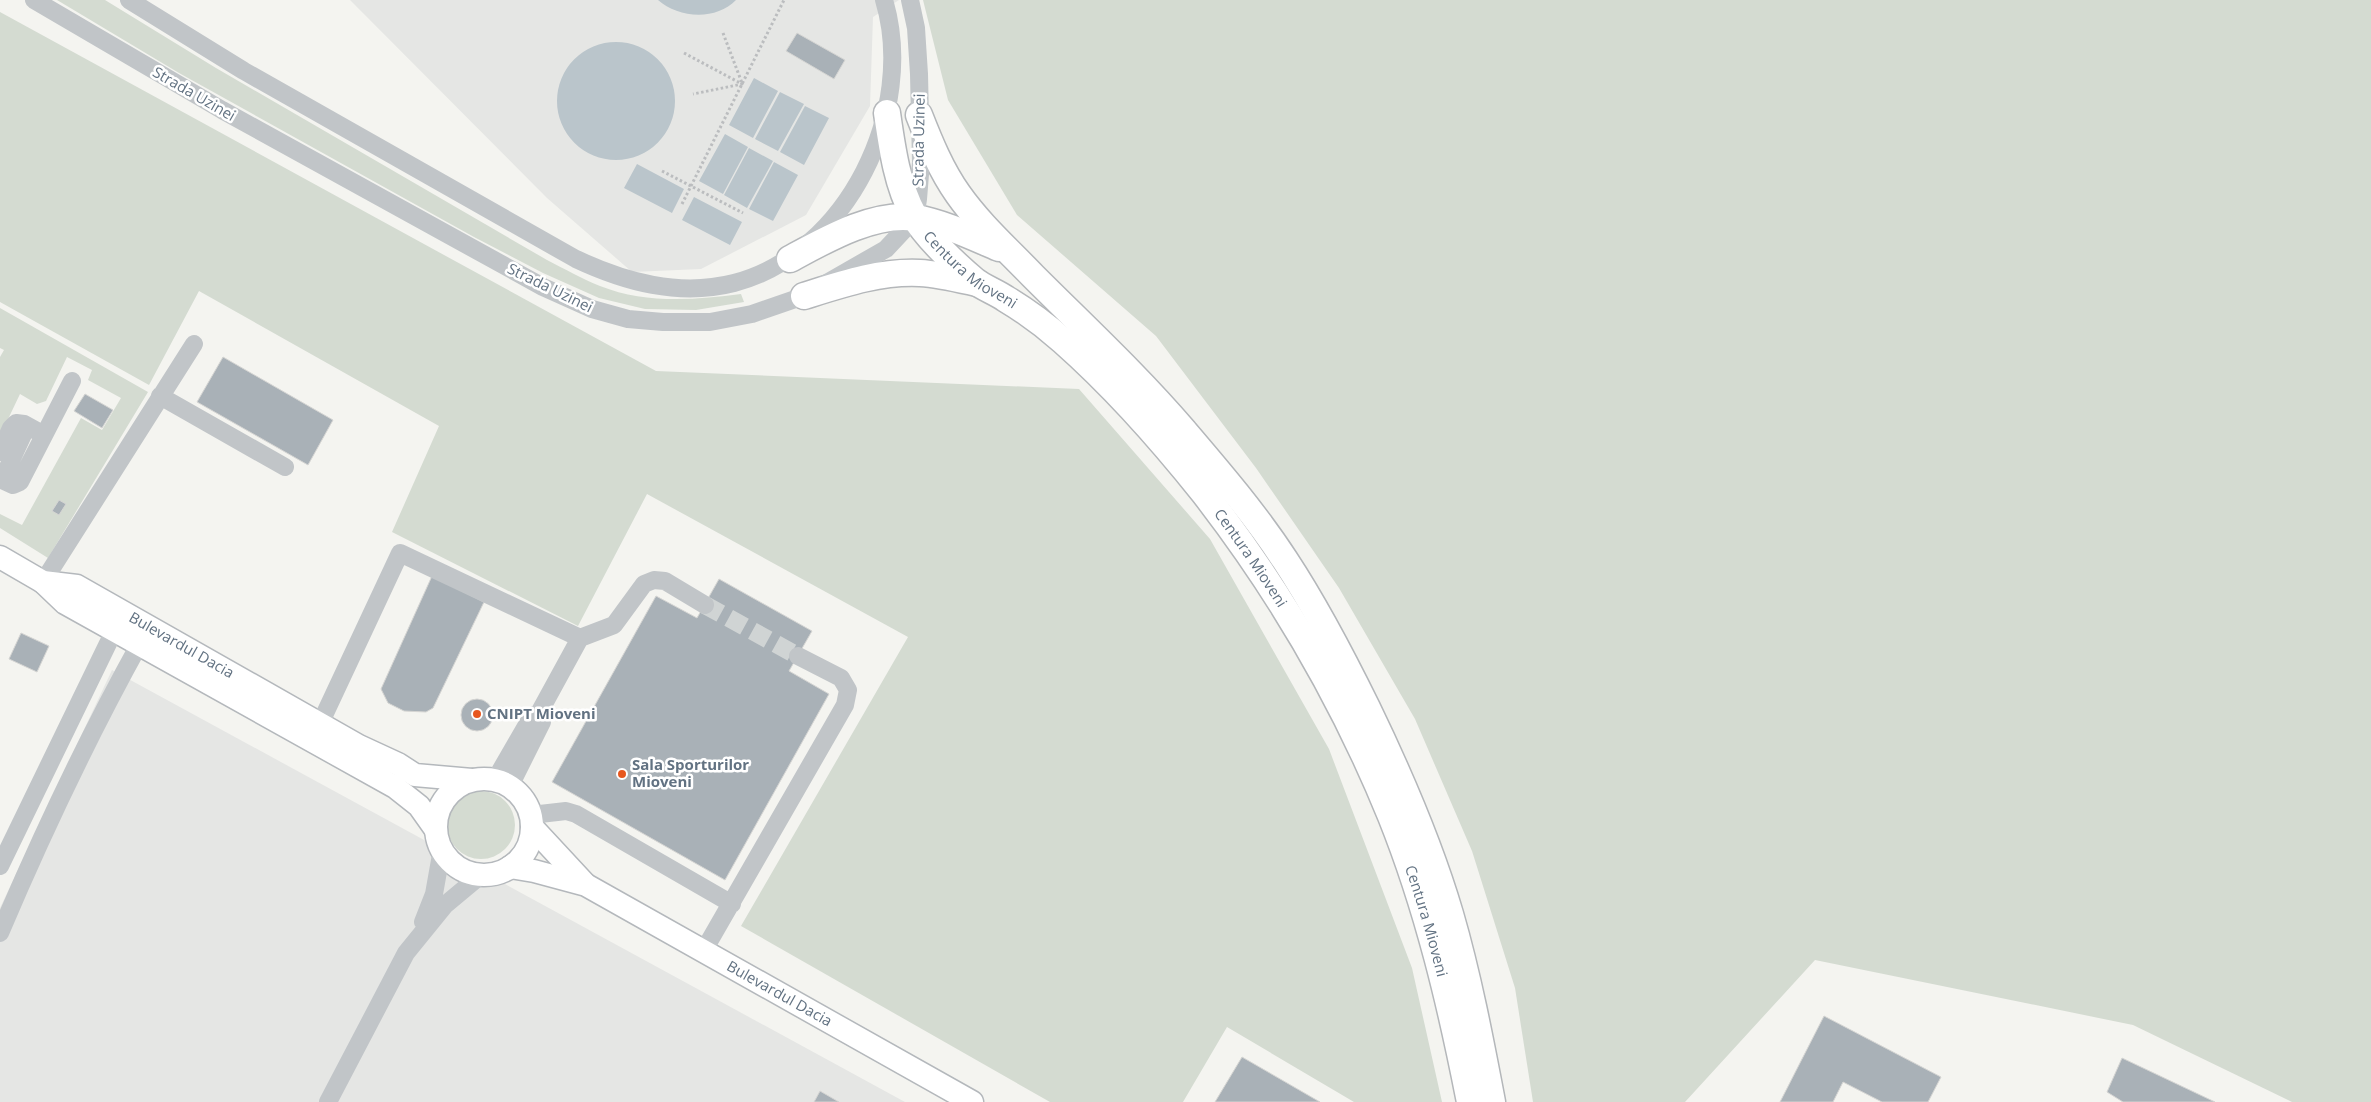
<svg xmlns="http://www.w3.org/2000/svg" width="2371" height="1102" viewBox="0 0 2371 1102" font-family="'Open Sans',sans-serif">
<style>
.built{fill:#e5e6e4}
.green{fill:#d4dbd1}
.water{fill:#bac5cb}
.building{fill:#a9b1b7;stroke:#d5d5d3}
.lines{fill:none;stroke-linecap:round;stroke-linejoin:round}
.minor-tunnel{stroke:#d0d4d4;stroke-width:18;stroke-dasharray:18 9;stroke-linecap:butt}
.major-casing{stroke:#b4b8bc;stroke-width:25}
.highway-casing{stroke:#b4b7ba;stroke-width:29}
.path{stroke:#bbbdbf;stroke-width:3;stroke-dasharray:2.5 2.5;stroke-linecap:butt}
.minor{stroke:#c1c5c8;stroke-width:18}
.major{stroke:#fff;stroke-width:22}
.highway{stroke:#fff;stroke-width:26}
.poi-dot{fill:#e7571e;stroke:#fff;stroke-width:2}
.labels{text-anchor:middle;stroke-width:5;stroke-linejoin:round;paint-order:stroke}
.street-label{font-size:15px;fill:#627282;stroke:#fff}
.poi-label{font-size:15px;font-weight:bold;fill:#627282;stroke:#fff;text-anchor:start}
</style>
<rect width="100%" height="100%" fill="#f4f4f0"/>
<!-- built -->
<path class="built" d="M350 0H899L873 17 870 106 806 215 701 269 632 272 547 198Z
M112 670 905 1102H0V908Z"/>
<!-- green -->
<path class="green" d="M57 0H105L216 68 547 260C565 269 582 279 600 286 645 304 694 300 741 294L744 302 696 310 645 309 599 298 543 273 474 237 179 73Z
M923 0H2371V1102H2292L2133 1025 1815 960 1685 1102H1533L1515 988 1472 851 1415 719 1339 588 1256 468 1156 336 1017 215 948 100Z
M0 12 656 371 1079 389 1210 539 1329 749 1412 968 1442 1102H1354L1227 1027 1183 1102H1050L741 926 908 637 647 494 578 626 392 532 439 426 199 291 149 385 0 302Z
M0 308 148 392 48 558 0 528V514L22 525 81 418 102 430 121 398 88 380 92 370 67 357 46 401 37 404 20 394 0 436V357L4 350 0 348Z
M447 825a34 34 0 1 1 68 0a34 34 0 1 1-68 0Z"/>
<!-- water -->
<path class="water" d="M658 0H736C716 21 678 18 658 0Z
M557 101a59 59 0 1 1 118 0a59 59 0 1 1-118 0Z
M754 78 778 91 753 138 729 125Z
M780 92 804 104 778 151 755 139Z
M805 106 829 118 804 165 780 152Z
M725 134 748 147 723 194 699 181Z
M749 148 773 161 747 208 724 195Z
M774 162 798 175 773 221 749 209Z
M637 164 684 189 672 213 624 188Z
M694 197 742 222 730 245 682 220Z"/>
<!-- building -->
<path class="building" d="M797 33 845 60 834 79 786 51Z
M223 357 333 420 308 465 197 402Z
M85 394 113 410 102 428 74 411Z
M59 500 66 504 59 515 52 511Z
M432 576 484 602 433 708 426 712 404 711 388 703 381 689Z
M719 579 812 631 789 671 829 694 725 880 552 782 656 596 697 618Z
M21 633 49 646 37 672 9 659Z
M461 715a16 16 0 1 1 32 0a16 16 0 1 1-32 0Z
M1824 1016 1941 1077 1928 1102H1882L1843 1082 1833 1102H1780Z
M1242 1057 1320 1102H1215Z
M2122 1058 2215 1102H2123L2107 1092Z
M820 1091 839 1102H814Z"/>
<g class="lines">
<!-- minor-tunnel -->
<path class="minor-tunnel" d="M705 605 798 656"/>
<defs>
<g id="major">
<path id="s1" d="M0 557 43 582 77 586 359 746 398 764 415 775 472 780"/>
<path d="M43 582 65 603 395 787 419 806 436 830"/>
<circle cx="484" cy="827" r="48"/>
<path d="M532 827 584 883"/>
<path id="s2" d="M510 867 534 871 586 885 972 1102"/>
</g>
<g id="highway">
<path id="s3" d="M887 113C892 148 897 185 914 216 926 237 956 265 975 281 984 288 996 292 1006 299 1026 311 1045 325 1063 341 1115 387 1161 439 1204 493 1280 591 1344 701 1391 816 1428 908 1451 1005 1470 1102"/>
<path d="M919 115C930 143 941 170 958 194 979 224 1007 249 1033 276 1083 326 1137 376 1184 431 1219 472 1255 514 1285 560 1316 607 1342 657 1367 708 1399 774 1429 843 1450 914 1468 976 1480 1039 1492 1102"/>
<path d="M790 259C825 240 875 211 916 218 944 223 973 237 999 248"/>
<path d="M804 296C842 284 880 271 920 273 939 274 959 279 977 283"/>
</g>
</defs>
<!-- major casing -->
<use href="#major" class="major-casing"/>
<!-- highway casing -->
<use href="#highway" class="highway-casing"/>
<!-- path -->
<path class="path" d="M723 33 742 83
M684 53 742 84 693 94
M662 171 743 213
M682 204 784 0"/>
<!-- minor -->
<path class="minor" d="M34 0 222 110 543 287 592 309 628 319 663 322H710L752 314 804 296 886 249 915 218 918 199 921 162 919 74 916 28 910 0
M129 0 244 71 576 259C625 282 679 297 734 283 848 253 917 110 884 0
M160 396 285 467
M0 452 11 428 16 423 24 424 44 435
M0 479 13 485 20 482 72 381
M2 480 27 426
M43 582 194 344
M320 724 400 553 580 638
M495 780 532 716 539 713 580 638 614 625 644 584 654 580 665 581 705 605
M510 786 542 722 539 713
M531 815 566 811 576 814 732 904
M0 866 115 629
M423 922 434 894 442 849
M0 933C42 834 88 737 140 643
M703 952 845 705 848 690 841 678 798 656
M328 1102 406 953 445 905 481 875"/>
<!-- major -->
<use href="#major" class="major"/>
<!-- highway -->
<use href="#highway" class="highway"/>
</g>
<!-- markers -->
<g class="poi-dot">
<circle cx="477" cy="714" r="5"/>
<circle cx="622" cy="774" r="5"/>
</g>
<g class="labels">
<!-- street labels -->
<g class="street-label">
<text transform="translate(194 94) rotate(30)" y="5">Strada Uzinei</text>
<text transform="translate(919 140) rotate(-89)" y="5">Strada Uzinei</text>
<text dy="5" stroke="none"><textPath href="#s3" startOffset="186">Centura Mioveni</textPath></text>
<text transform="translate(550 288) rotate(26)" y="5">Strada Uzinei</text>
<text dy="5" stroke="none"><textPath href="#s3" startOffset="591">Centura Mioveni</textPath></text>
<text dy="5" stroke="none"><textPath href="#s1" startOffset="204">Bulevardul Dacia</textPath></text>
<text dy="5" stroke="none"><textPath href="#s3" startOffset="996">Centura Mioveni</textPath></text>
<text dy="5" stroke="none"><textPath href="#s2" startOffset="300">Bulevardul Dacia</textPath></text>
</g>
<!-- poi labels -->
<g class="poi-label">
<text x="487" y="719">CNIPT Mioveni</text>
<text x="632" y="770">Sala Sporturilor<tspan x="632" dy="17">Mioveni</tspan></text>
</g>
</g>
</svg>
